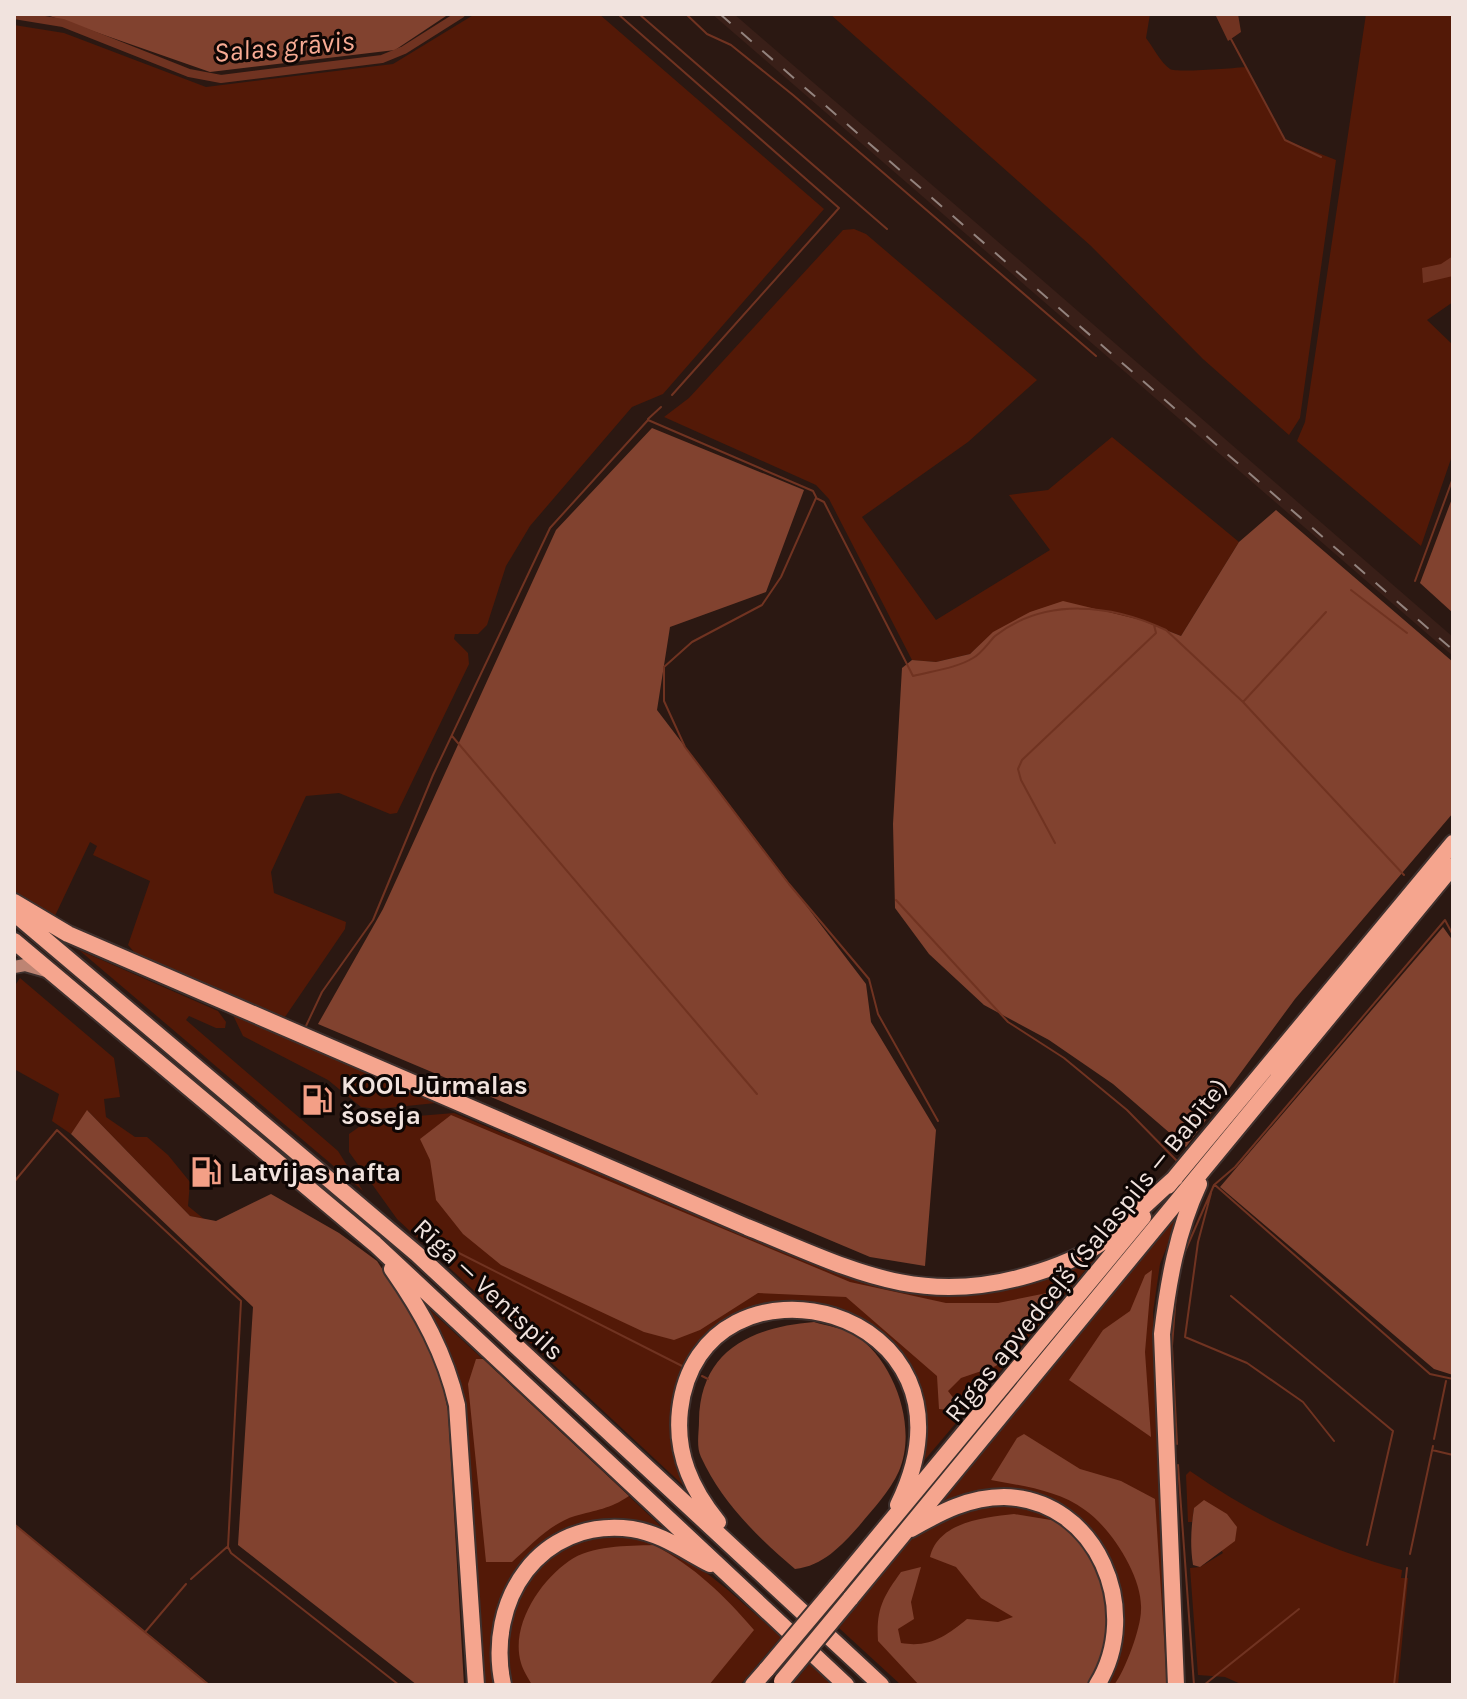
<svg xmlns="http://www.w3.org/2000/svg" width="1467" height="1699" viewBox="0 0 1467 1699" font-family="Karla,sans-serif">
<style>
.built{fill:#391f18}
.green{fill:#531907}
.forest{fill:#81422f}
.water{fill:#703321}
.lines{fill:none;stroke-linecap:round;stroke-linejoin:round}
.stream{stroke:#703321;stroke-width:2}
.canal{stroke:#703321;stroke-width:8}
.major-casing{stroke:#3f312e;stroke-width:16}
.highway-casing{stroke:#3f312e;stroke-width:20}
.major{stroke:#bd8473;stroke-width:12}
.highway{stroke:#f5a58e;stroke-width:16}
.rail{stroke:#93837e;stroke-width:2;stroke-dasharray:14 14;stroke-linecap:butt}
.highway-bridge-casing{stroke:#3f312e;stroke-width:20;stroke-linecap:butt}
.highway-bridge{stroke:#f5a58e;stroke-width:16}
.labels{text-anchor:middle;stroke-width:6;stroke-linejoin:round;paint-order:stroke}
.poi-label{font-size:26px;font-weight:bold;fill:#f1e3de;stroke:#0e0604;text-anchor:start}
.street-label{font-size:26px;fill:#f1e3de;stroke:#0e0604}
.water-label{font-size:28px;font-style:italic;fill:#f8ab94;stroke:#0e0604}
</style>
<rect width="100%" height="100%" fill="#2b1812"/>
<!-- built -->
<path class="built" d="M712 14H734L1011 253 1453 637V656Z"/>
<!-- green -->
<path class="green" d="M475 14H599L824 209 663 394 632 407 530 526 506 566 487 625 478 634H455L454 639 468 653 469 664 397 813 390 814 339 793 306 796 271 872 274 893 346 922 345 929 285 1017 136 954 128 945 150 881 93 855 97 846 90 842 53 920 14 892V25L64 33 206 87 393 64Z
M830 14H1150L1146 38C1153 47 1161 63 1170 69 1177 73 1235 68 1246 67L1285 140 1336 160 1300 418 1289 435 1203 359 1091 246Z
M1366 14H1453V302L1427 320 1453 345V453L1421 546 1297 441 1305 422Z
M854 229 866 234 1037 380 968 442 862 517 936 620 1050 550 1009 495 1048 490 1112 437 1239 542 1181 636 1141 620 994 632 970 654 936 662 912 660 829 499 816 485 664 417 689 398 843 230Z
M79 950 218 1011 226 1022 225 1028H216L189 1016 186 1020 338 1151 363 1191Z
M20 978 114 1058 120 1097 104 1099 106 1117 135 1137H147L168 1155 190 1182 188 1206 204 1219 190 1216 88 1111 71 1134 52 1121 59 1094 14 1069V987Z
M233 1015 433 1097 436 1103 377 1109 361 1107 328 1080 243 1036Z
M454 1113C538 1148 622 1182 706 1218 777 1248 864 1290 942 1295 996 1298 1051 1279 1099 1254L917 1469C919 1457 924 1445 924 1433 924 1345 829 1270 745 1313 733 1319 722 1332 713 1341 697 1356 683 1368 678 1390 670 1421 677 1456 685 1487L397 1219 349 1152V1134L369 1120Z
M1181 1210 1160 1264 1153 1312 1173 1685H1104C1113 1668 1121 1652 1123 1633 1129 1578 1095 1511 1038 1497 1019 1493 962 1504 939 1506Z
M428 1308 666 1531 644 1524 585 1527 506 1589 494 1629 498 1685H481L450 1356Z
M1190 1471C1255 1517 1325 1549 1402 1570L1401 1578H1408L1398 1685H1243L1225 1677 1198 1675 1190 1568 1200 1567 1223 1553 1194 1508 1192 1522H1188L1186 1475Z
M1004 1503 1028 1507 1059 1519 1090 1685H901L839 1628 914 1535 965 1508Z
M600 1536C677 1533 727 1590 781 1637L740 1685H510C494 1609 526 1557 600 1536Z
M810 1663 833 1685H792Z"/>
<!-- forest -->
<path class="forest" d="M44 14H449L395 50 210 72Z
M652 428 804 490 766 592 670 627 657 710 866 984 871 1022 936 1130 925 1266 870 1257 318 1024 383 909 556 530Z
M1453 496V613L1420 583Z
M1276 510 1453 662V813L1295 999 1186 1147 1113 1084 1049 1040 984 1005 929 954 895 908 893 824 902 668 912 660 936 662 970 654 993 632 1030 612 1063 601 1141 620 1181 636 1239 542Z
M1443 927 1453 941V1375L1434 1369 1220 1187Z
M87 1110 190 1216 216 1221 271 1194 339 1233 377 1261 436 1352 448 1411 464 1685H417L238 1545 253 1307 71 1134Z
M451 1115 850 1282 946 1303H998L1052 1292 996 1366 961 1378 948 1391 958 1404 949 1410 939 1409 937 1376 846 1297 758 1293 700 1330 674 1340 644 1332 501 1265 463 1234 436 1200 430 1160 420 1139Z
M1152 1270 1145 1352 1151 1437 1069 1380 1103 1330 1130 1311 1145 1275Z
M814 1322C827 1326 844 1328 855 1335 894 1360 918 1427 899 1471 890 1491 873 1509 859 1526 841 1546 823 1566 795 1569 758 1538 721 1501 701 1457 696 1447 699 1432 699 1421 700 1350 752 1327 814 1322Z
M476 1359H483L629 1496C610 1509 596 1510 575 1516 551 1523 530 1546 512 1562H486L468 1384Z
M1024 1434 1080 1469 1121 1481 1155 1499 1167 1685H1114C1125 1671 1141 1628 1141 1610 1143 1577 1111 1528 1085 1510 1058 1490 1023 1486 991 1480L1017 1438Z
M1204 1500 1227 1514 1237 1527 1235 1541 1200 1567 1193 1565C1190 1546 1191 1527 1194 1508Z
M1014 1514 1057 1521 1073 1532 1102 1568 1110 1637 1090 1685H919L878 1641C876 1609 883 1597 901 1572L921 1567 911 1602 914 1619 898 1629 901 1643C930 1648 946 1636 967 1619L998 1622 1013 1617 981 1598 956 1567 930 1557C938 1522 985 1517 1014 1514Z
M14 1524 210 1685H14Z
M654 1545C695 1567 724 1595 754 1630L709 1685H532C528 1678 523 1670 521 1663 510 1626 540 1581 569 1561 591 1545 627 1546 654 1545Z"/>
<!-- water -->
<path class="water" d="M1215 14H1238L1241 32 1228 41Z
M1453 256V276L1423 283 1422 268 1441 264Z"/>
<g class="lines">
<!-- stream -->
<path class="stream" d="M618 14 839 208 672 395
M639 14 887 229
M686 14 707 34 731 45 793 95 1096 356
M1231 39 1285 140 1321 157
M648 419 661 407
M1415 581 1453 478
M1351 590 1407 633
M1243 702 1326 612
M452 736 757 1094
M1055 843 1021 780 1018 769 1022 760 1156 633 1154 625
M896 900 1008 1022 1064 1058 1127 1110 1177 1161
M305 1028 322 992 373 920 433 775 550 528 648 420 813 491 816 497
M938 1121 878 1014 869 979 789 884 685 747 664 701V667L692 642 762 605 781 577 816 498 824 502 913 676C932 671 957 668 973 658 982 653 988 643 995 636 1045 597 1112 604 1166 630L1243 702 1404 875
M14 1182 57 1130 241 1301 228 1547 231 1553 399 1685
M1215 1185 1430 1374 1453 1379
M1211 1193 1198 1242 1185 1337 1247 1363 1303 1402 1334 1441
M453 1250 688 1369
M1183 1256 1214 1185 1235 1167 1445 920 1453 935
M1176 1294 1172 1346 1177 1444
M1231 1296 1393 1431 1367 1545
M702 1376 708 1379
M1434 1439 1446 1381
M1432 1450 1453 1455
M1178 1465 1194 1685
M14 1524 209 1685
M1410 1554 1433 1446
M191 1579 227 1547
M146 1631 186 1584
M1204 1685 1299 1609
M1394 1685 1407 1568"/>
<!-- canal -->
<path class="canal" d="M14 15 63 23 189 73 221 79 382 59 404 50 461 14"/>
<defs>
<path id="major" d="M14 967 25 965 46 971"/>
<path id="highway" d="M14 902 68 934 747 1227C849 1268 917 1308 1029 1275 1053 1268 1080 1258 1101 1243 1127 1224 1151 1199 1175 1178
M15 914 417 1254 881 1685
M14 941 375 1244 846 1685
M1168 1186 1453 843
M392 1269C422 1312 445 1353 457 1405L476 1685
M718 1522C691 1489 675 1453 680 1410 700 1235 997 1303 898 1505
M911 1529C941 1512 969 1497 1004 1497 1098 1499 1143 1611 1097 1685
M837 1586 1143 1217
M850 1599 1453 866
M503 1685C485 1601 539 1517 632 1529 660 1533 685 1551 710 1564
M753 1685 767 1669
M1176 1685 1162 1334C1168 1283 1177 1231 1199 1184"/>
</defs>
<!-- major casing -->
<use href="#major" class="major-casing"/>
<!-- highway casing -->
<use href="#highway" class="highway-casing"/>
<!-- major -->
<use href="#major" class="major"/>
<!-- highway -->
<use href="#highway" class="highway"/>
<!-- rail -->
<path class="rail" d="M720 14 1453 650"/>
<defs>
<path id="highway-bridge" d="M767 1669 837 1586
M782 1681 850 1599"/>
</defs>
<!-- highway-bridge casing -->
<use href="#highway-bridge" class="highway-bridge-casing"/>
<!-- highway-bridge -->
<use href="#highway-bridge" class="highway-bridge"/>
</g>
<!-- icons -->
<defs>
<symbol id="fuel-bare" viewBox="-9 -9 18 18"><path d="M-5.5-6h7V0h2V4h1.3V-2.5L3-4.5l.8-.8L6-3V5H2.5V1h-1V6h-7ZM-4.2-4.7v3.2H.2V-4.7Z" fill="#f39f86" stroke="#0e0604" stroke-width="2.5" paint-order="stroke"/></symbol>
</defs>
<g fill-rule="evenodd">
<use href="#fuel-bare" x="295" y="1078" width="44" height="44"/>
<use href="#fuel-bare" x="184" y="1150" width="44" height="44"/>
</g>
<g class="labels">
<!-- poi labels -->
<g class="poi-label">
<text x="341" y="1094">KOOL Jūrmalas<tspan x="341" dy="30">šoseja</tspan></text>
<text x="230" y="1181">Latvijas nafta</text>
</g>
<!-- street labels -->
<g class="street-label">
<text transform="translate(1086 1250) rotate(-51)" y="9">Rīgas apvedceļš (Salaspils — Babīte)</text>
<text transform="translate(489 1289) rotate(43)" y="9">Rīga — Ventspils</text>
</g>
<!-- water labels -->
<g class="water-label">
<text transform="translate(284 46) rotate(-5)" y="10">Salas grāvis</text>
</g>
</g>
<!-- border -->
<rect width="1467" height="1699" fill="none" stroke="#f1e3de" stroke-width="32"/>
</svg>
